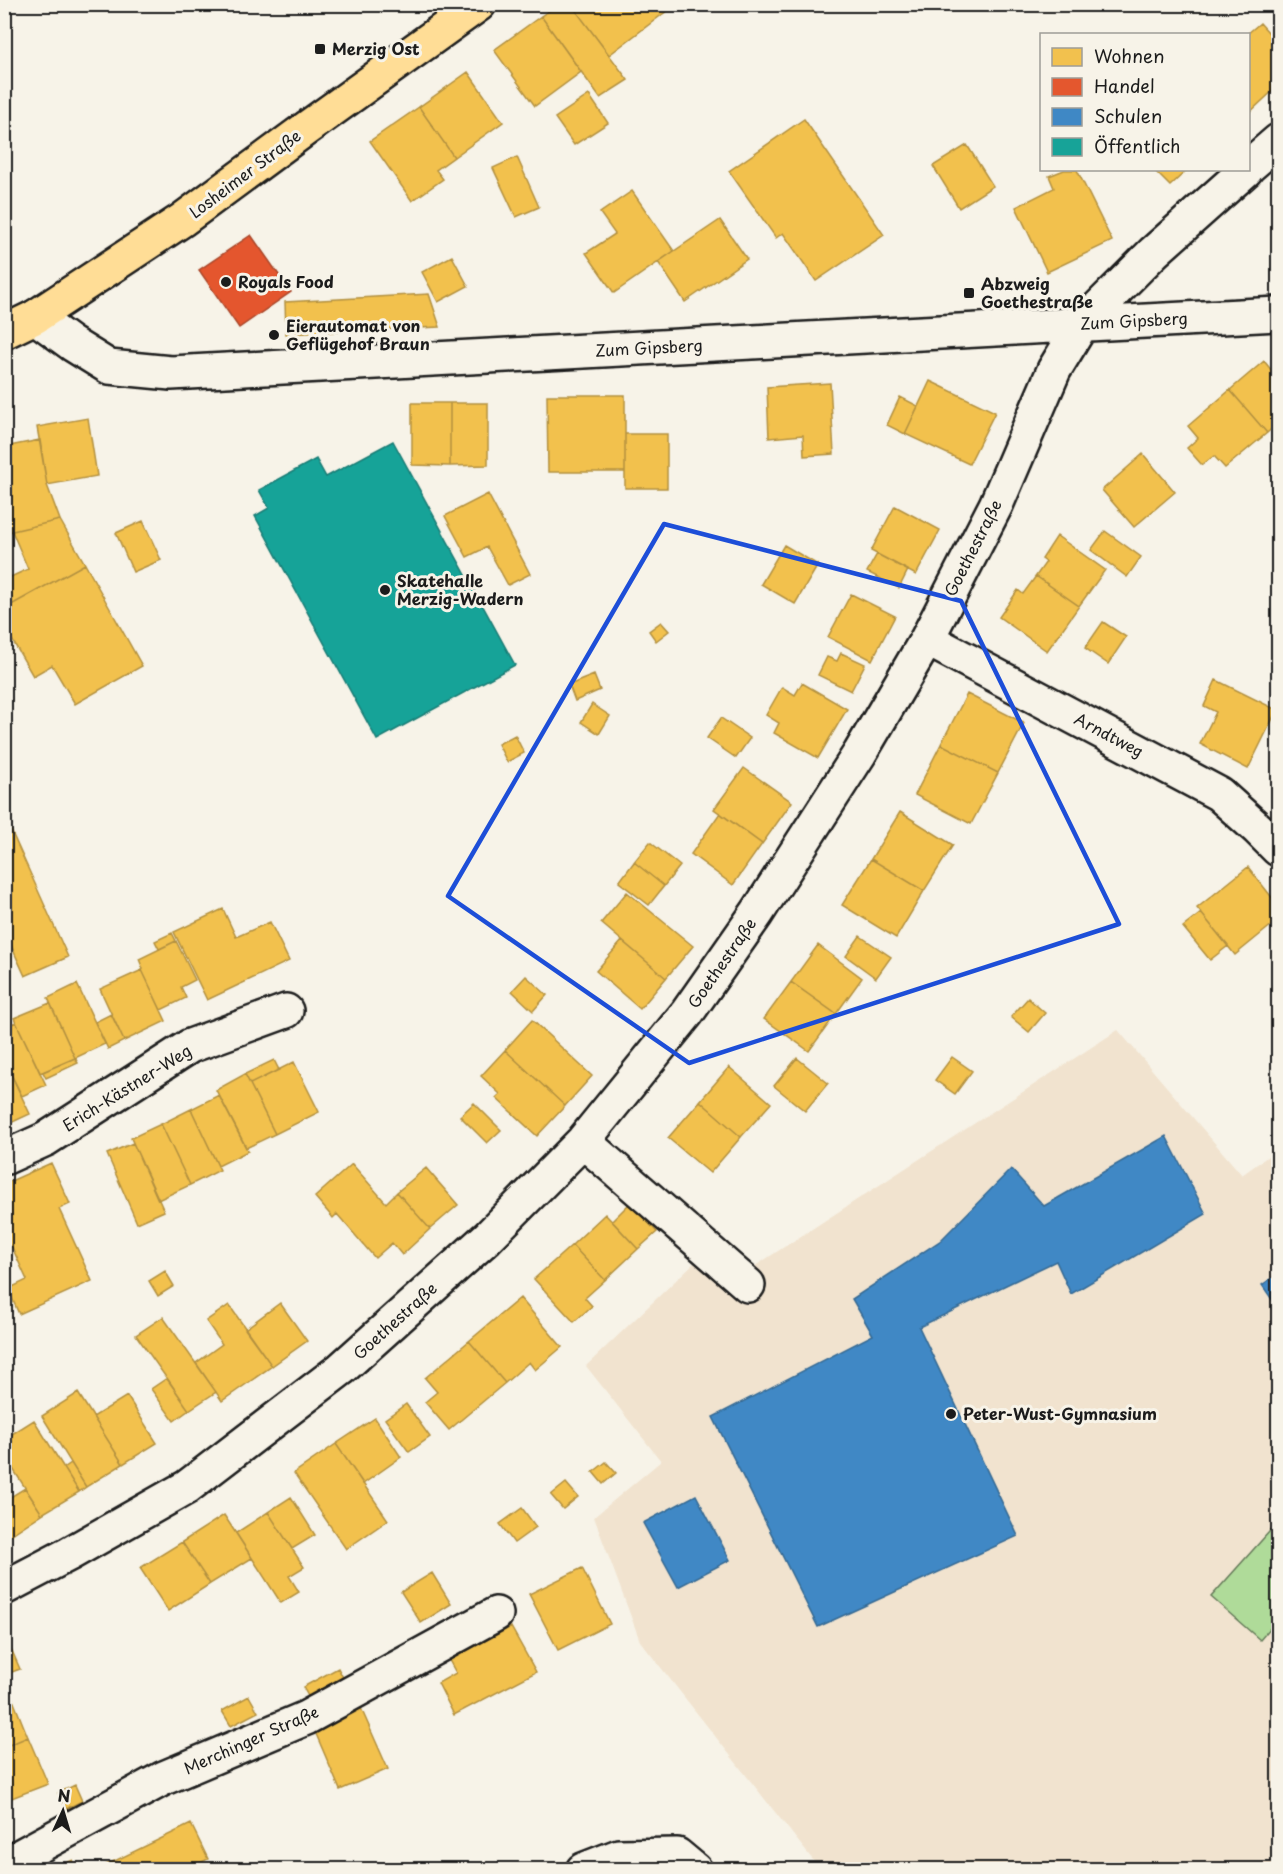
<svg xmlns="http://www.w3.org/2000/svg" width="1283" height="1874" viewBox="0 0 1283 1874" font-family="'Playpen Sans',sans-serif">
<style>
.built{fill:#f1e3cf}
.green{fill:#afdb99;stroke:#667c5a;stroke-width:1.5}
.homes{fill:#f2c14e;stroke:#b2903f;stroke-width:1.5}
.shops{fill:#e4572e;stroke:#a84529;stroke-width:1.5}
.schools{fill:#3f88c5;stroke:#346892;stroke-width:1.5}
.public{fill:#17a398;stroke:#187a73;stroke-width:1.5}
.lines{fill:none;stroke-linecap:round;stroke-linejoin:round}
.minor-casing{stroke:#1c1c1c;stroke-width:38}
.major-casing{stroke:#1c1c1c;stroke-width:38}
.minor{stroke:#f7f3e8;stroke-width:33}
.major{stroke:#ffdd96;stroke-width:33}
.marked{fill:none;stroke:#1d4ed8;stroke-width:4.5;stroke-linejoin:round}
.poi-dot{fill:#1c1c1c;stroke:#f7f3e8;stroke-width:2}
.labels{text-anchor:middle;stroke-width:6;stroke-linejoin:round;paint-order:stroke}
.poi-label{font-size:16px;font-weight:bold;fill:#1c1c1c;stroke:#f7f3e8;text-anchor:start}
.street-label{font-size:16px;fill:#1c1c1c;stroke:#f7f3e8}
</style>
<rect width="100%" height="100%" fill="#f7f3e8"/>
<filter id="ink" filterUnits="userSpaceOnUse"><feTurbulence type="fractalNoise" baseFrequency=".0167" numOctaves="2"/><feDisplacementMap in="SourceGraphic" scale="12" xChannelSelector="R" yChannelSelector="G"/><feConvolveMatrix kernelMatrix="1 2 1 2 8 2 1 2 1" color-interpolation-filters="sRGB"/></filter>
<g filter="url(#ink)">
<!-- built -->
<path class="built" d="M1118 1030 1242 1175 1278 1149V1869H820L640 1641 594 1517 661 1461 586 1366 719 1239 752 1268Z"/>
<!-- green -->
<path class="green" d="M1278 1522V1619L1260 1640 1211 1597Z"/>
<!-- homes -->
<path class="homes" d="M559 4H571L628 80 600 98 541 16Z
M571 4H676L609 55Z
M541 16 581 72 535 106 494 50Z
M1260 23 1278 43V86L1248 114 1247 34Z
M468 72 503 122 454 157 419 107Z
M589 95 608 123 574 145 555 118Z
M419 107 454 157 436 170 443 179 412 201 370 141Z
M804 119 884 235 816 281 783 233 776 238 729 171Z
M967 145 993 186 959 208 933 166Z
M517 157 539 207 516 217 493 168Z
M1064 170H1077L1112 241 1047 272 1016 207 1054 188 1049 176Z
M1154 170H1187L1170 186Z
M632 191 674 251 614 293 586 253 615 234 600 213Z
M720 220 747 259 685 302 658 262Z
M452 256 468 286 438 302 422 272Z
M429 294 440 327 286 334 285 302Z
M1264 361 1278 378V423L1267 433 1230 390Z
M930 381 995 412 969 464 905 434Z
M830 383 834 454 804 456 803 435 769 438 767 387Z
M1230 390 1267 433 1225 468 1214 456 1202 465 1187 448 1198 438 1188 426Z
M547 395H625V472H548Z
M900 397 918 406 905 434 887 425Z
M412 403H450V466L412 465Z
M450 403H488V465L450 466Z
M88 418 97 476 47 485 37 427Z
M625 434H667V488H625Z
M40 440 47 485 60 520 4 533V447Z
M1143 454 1175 492 1134 527 1102 490Z
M488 494 530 574 508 585 487 547 467 557 445 516Z
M895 506 940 530 916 575 871 551Z
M60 520 85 564 4 609V580L28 569 12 531Z
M143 521 161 560 133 572 116 533Z
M1105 531 1141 557 1127 577 1091 550Z
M1057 536 1105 570 1079 606 1036 576 1046 562 1042 559Z
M784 545 818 565 795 604 761 584Z
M877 554 908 570 899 588 867 572Z
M85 564 142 666 75 704 52 665 33 676 4 626V609Z
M1036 576 1079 606 1047 651 999 617 1018 590 1023 594Z
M851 594 895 616 872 660 828 637Z
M661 622 669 631 656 641 649 631Z
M1103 622 1126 637 1108 664 1085 648Z
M841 653 865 664 851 691 818 675 827 657 837 661Z
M594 675 600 690 575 701 569 685Z
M1216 680 1277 710 1248 769 1200 744 1216 712 1204 706Z
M802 683 847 709 818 758 774 733 779 723 766 715 782 687 795 695Z
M967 694 1024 723 998 773 941 744Z
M592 704 610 716 599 734 581 722Z
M721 718 750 738 736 758 707 738Z
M515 735 524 753 507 762 498 744Z
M941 744 998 773 971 824 915 795Z
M744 768 792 802 762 844 714 809Z
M900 812 953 845 924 891 871 859Z
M720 813 762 844 733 885 691 854Z
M4 815 68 957 25 976 4 930Z
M650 842 680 866 664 886 634 862Z
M871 859 924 891 896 938 842 905Z
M634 862 664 886 649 905 619 882Z
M1248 867 1278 905V920L1235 955 1197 908Z
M627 892 693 946 666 978 601 923Z
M223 909 236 937 270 922 289 961 207 1000 174 932Z
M1201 913 1228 946 1210 960 1183 927Z
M172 933 176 941 159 949 155 941Z
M860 936 891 957 876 978 846 956Z
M176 941 195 980 181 987 186 998 161 1010 142 970 143 969 139 959Z
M622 941 666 978 640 1009 596 971Z
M818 945 862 978 836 1014 791 982Z
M142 970 166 1021 124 1041 100 989Z
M526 976 547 995 533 1011 512 991Z
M791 982 836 1014 809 1051 764 1019Z
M77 984 105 1044 75 1058 48 998Z
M1028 998 1045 1013 1029 1032 1011 1017Z
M50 1003 75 1058 40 1073 14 1018Z
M111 1014 124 1041 108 1049 95 1022Z
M532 1020 592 1076 565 1106 505 1050Z
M16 1022 46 1085 22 1096 4 1060V1027Z
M505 1050 565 1106 537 1136 496 1098 500 1094 481 1076Z
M952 1057 972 1071 955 1094 935 1080Z
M75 1058 78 1063 46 1078 43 1072Z
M797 1058 828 1083 805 1111 774 1086Z
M4 1060 30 1114 4 1126Z
M274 1060 279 1070 250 1084 245 1074Z
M294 1062 319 1112 275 1134 250 1084Z
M729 1067 771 1103 741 1137 700 1101Z
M245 1074 275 1134 246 1148 216 1090Z
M219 1095 248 1151 218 1166 191 1109Z
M700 1101 741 1137 710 1173 668 1138Z
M474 1103 501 1130 487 1143 460 1116Z
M191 1109 220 1170 190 1185 161 1124Z
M161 1124 190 1185 158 1200 131 1138Z
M133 1143 164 1211 137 1223 107 1154Z
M51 1163 70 1204 59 1209 92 1281 19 1314 8 1289 27 1280 11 1245 4 1248V1184Z
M352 1164 386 1203 397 1192 430 1229 402 1255 392 1243 375 1258 337 1214 333 1218 315 1197Z
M426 1168 458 1205 430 1229 397 1192Z
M630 1203 657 1232 638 1249 612 1221Z
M605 1214 638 1249 605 1280 572 1245Z
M572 1245 605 1280 585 1298 592 1306 574 1322 534 1279Z
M165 1271 174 1286 158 1296 149 1281Z
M520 1298 562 1347 535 1370 529 1362 505 1383 469 1341Z
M280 1303 307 1341 272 1366 245 1329Z
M229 1305 272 1366 222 1401 196 1363 222 1344 206 1321Z
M163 1317 216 1392 189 1410 136 1335Z
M469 1341 505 1383 449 1430 425 1402 437 1392 425 1378Z
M167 1378 189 1410 174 1421 151 1389Z
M78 1393 123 1464 86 1487 42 1416Z
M127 1396 157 1443 123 1464 93 1417Z
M406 1404 430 1437 409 1452 385 1419Z
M375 1418 401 1457 363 1484 336 1444Z
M34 1420 79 1492 42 1514 4 1455V1439Z
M336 1444 388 1520 346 1549 294 1473Z
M606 1462 616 1473 603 1484 593 1472Z
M71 1463 86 1487 79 1492 64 1468Z
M566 1483 578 1497 563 1509 551 1495Z
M25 1488 42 1514 6 1538 4 1535V1501Z
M291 1497 315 1535 292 1549 268 1512Z
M522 1508 536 1527 514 1543 500 1524Z
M268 1512 304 1567 289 1576 299 1592 281 1603 236 1533Z
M224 1515 252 1558 210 1584 182 1542Z
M182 1542 210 1584 168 1611 140 1568Z
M582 1568 610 1624 558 1650 529 1594Z
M432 1573 451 1604 421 1623 401 1592Z
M511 1627 536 1672 454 1715 438 1683 456 1673 449 1660Z
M9 1644 20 1669 4 1675V1646Z
M338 1668 348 1687 314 1707 303 1687Z
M9 1690 28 1737 4 1747V1692Z
M249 1696 258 1712 231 1726 222 1711Z
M360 1706 388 1769 340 1790 313 1727Z
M28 1737 48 1784 4 1801V1747Z
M75 1785 82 1801 66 1809 58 1793Z
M191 1824 208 1859 186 1870H106L104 1866Z
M73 1860 77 1870H51Z"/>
<!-- shops -->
<path class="shops" d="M251 235 291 292 239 328 199 270Z"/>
<!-- schools -->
<path class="schools" d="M1166 1136 1206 1214 1071 1294 1056 1261 919 1327 1018 1536 818 1627 713 1417 873 1335 852 1299 940 1241 1011 1169 1044 1206Z
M1278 1274V1308L1262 1285Z
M696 1495 730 1560 678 1587 643 1523Z"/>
<!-- public -->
<path class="public" d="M393 441 515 665 377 740 255 516 269 508 259 490 316 459 326 477Z"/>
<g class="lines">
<defs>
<path id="minor" d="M1248 167 1278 141
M35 317 72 344 109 367 171 373 1278 314
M927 639 1219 794 1258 829 1278 849
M583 1141 748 1285
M4 1158 46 1139 190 1046 286 1011
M4 1588 69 1554 187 1487 341 1369 487 1238 583 1141 687 1013 757 913 860 753 927 639 996 505 1054 370 1082 324 1154 252 1246 170
M4 1865 164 1778 306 1718 496 1614
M583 1870 619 1856 677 1855 695 1870"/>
<path id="major" d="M4 332 35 317 182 220 304 130 479 4"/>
</defs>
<!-- minor casing -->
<use href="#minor" class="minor-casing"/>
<!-- major casing -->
<use href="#major" class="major-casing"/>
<!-- minor -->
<use href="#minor" class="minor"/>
<!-- major -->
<use href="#major" class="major"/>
</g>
</g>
<!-- marked area -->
<path class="marked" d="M664 524 961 601 1119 924 689 1063 448 896Z"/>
<!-- markers -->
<g class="poi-dot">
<rect x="314" y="43" width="12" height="12" rx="3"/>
<circle cx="226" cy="282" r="6"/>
<rect x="963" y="287" width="12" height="12" rx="3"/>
<circle cx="274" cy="335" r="6"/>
<circle cx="385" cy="590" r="6"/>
<circle cx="951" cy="1414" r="6"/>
</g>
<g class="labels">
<!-- poi labels -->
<g class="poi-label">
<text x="332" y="55">Merzig Ost</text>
<text x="238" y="288">Royals Food</text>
<text x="981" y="290">Abzweig<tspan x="981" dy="18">Goethestraße</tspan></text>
<text x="286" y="332">Eierautomat von<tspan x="286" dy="18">Geflügehof Braun</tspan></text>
<text x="397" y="587">Skatehalle<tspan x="397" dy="18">Merzig-Wadern</tspan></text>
<text x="963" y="1420">Peter-Wust-Gymnasium</text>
</g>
<!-- street labels -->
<g class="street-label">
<text transform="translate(245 174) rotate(-37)" y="6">Losheimer Straße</text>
<text transform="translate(1134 321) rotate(-3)" y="6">Zum Gipsberg</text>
<text transform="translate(649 348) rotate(-3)" y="6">Zum Gipsberg</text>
<text transform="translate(973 548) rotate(-63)" y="6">Goethestraße</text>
<text transform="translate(1109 735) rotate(28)" y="6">Arndtweg</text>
<text transform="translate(722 963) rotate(-55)" y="6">Goethestraße</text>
<text transform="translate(127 1088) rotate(-32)" y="6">Erich-Kästner-Weg</text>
<text transform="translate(395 1321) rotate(-42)" y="6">Goethestraße</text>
<text transform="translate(251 1740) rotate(-24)" y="6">Merchinger Straße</text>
</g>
</g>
<!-- margin -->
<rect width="1283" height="1874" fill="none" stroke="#f7f3e8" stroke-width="24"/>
<rect x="12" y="12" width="1259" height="1850" fill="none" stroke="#1c1c1c" stroke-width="2" filter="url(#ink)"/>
<!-- legend -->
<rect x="1040" y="33" width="210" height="138" fill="#f7f3e8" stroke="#9f9d96" stroke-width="1.5"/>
<rect x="1052" y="48" width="30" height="18" fill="#f2c14e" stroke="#9f9d96" stroke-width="1.5"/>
<text x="1094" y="63" font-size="18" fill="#1c1c1c">Wohnen</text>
<rect x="1052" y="78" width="30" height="18" fill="#e4572e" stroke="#9f9d96" stroke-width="1.5"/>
<text x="1094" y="93" font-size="18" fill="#1c1c1c">Handel</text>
<rect x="1052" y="108" width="30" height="18" fill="#3f88c5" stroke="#9f9d96" stroke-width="1.5"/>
<text x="1094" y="123" font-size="18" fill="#1c1c1c">Schulen</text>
<rect x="1052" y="138" width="30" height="18" fill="#17a398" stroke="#9f9d96" stroke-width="1.5"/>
<text x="1094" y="153" font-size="18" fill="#1c1c1c">Öffentlich</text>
<!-- north arrow -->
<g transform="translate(63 1811) rotate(4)" stroke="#f7f3e8" stroke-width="4.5" paint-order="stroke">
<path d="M0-4.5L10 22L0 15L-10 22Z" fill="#1c1c1c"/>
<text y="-9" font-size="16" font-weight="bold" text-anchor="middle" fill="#1c1c1c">N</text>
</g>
</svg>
